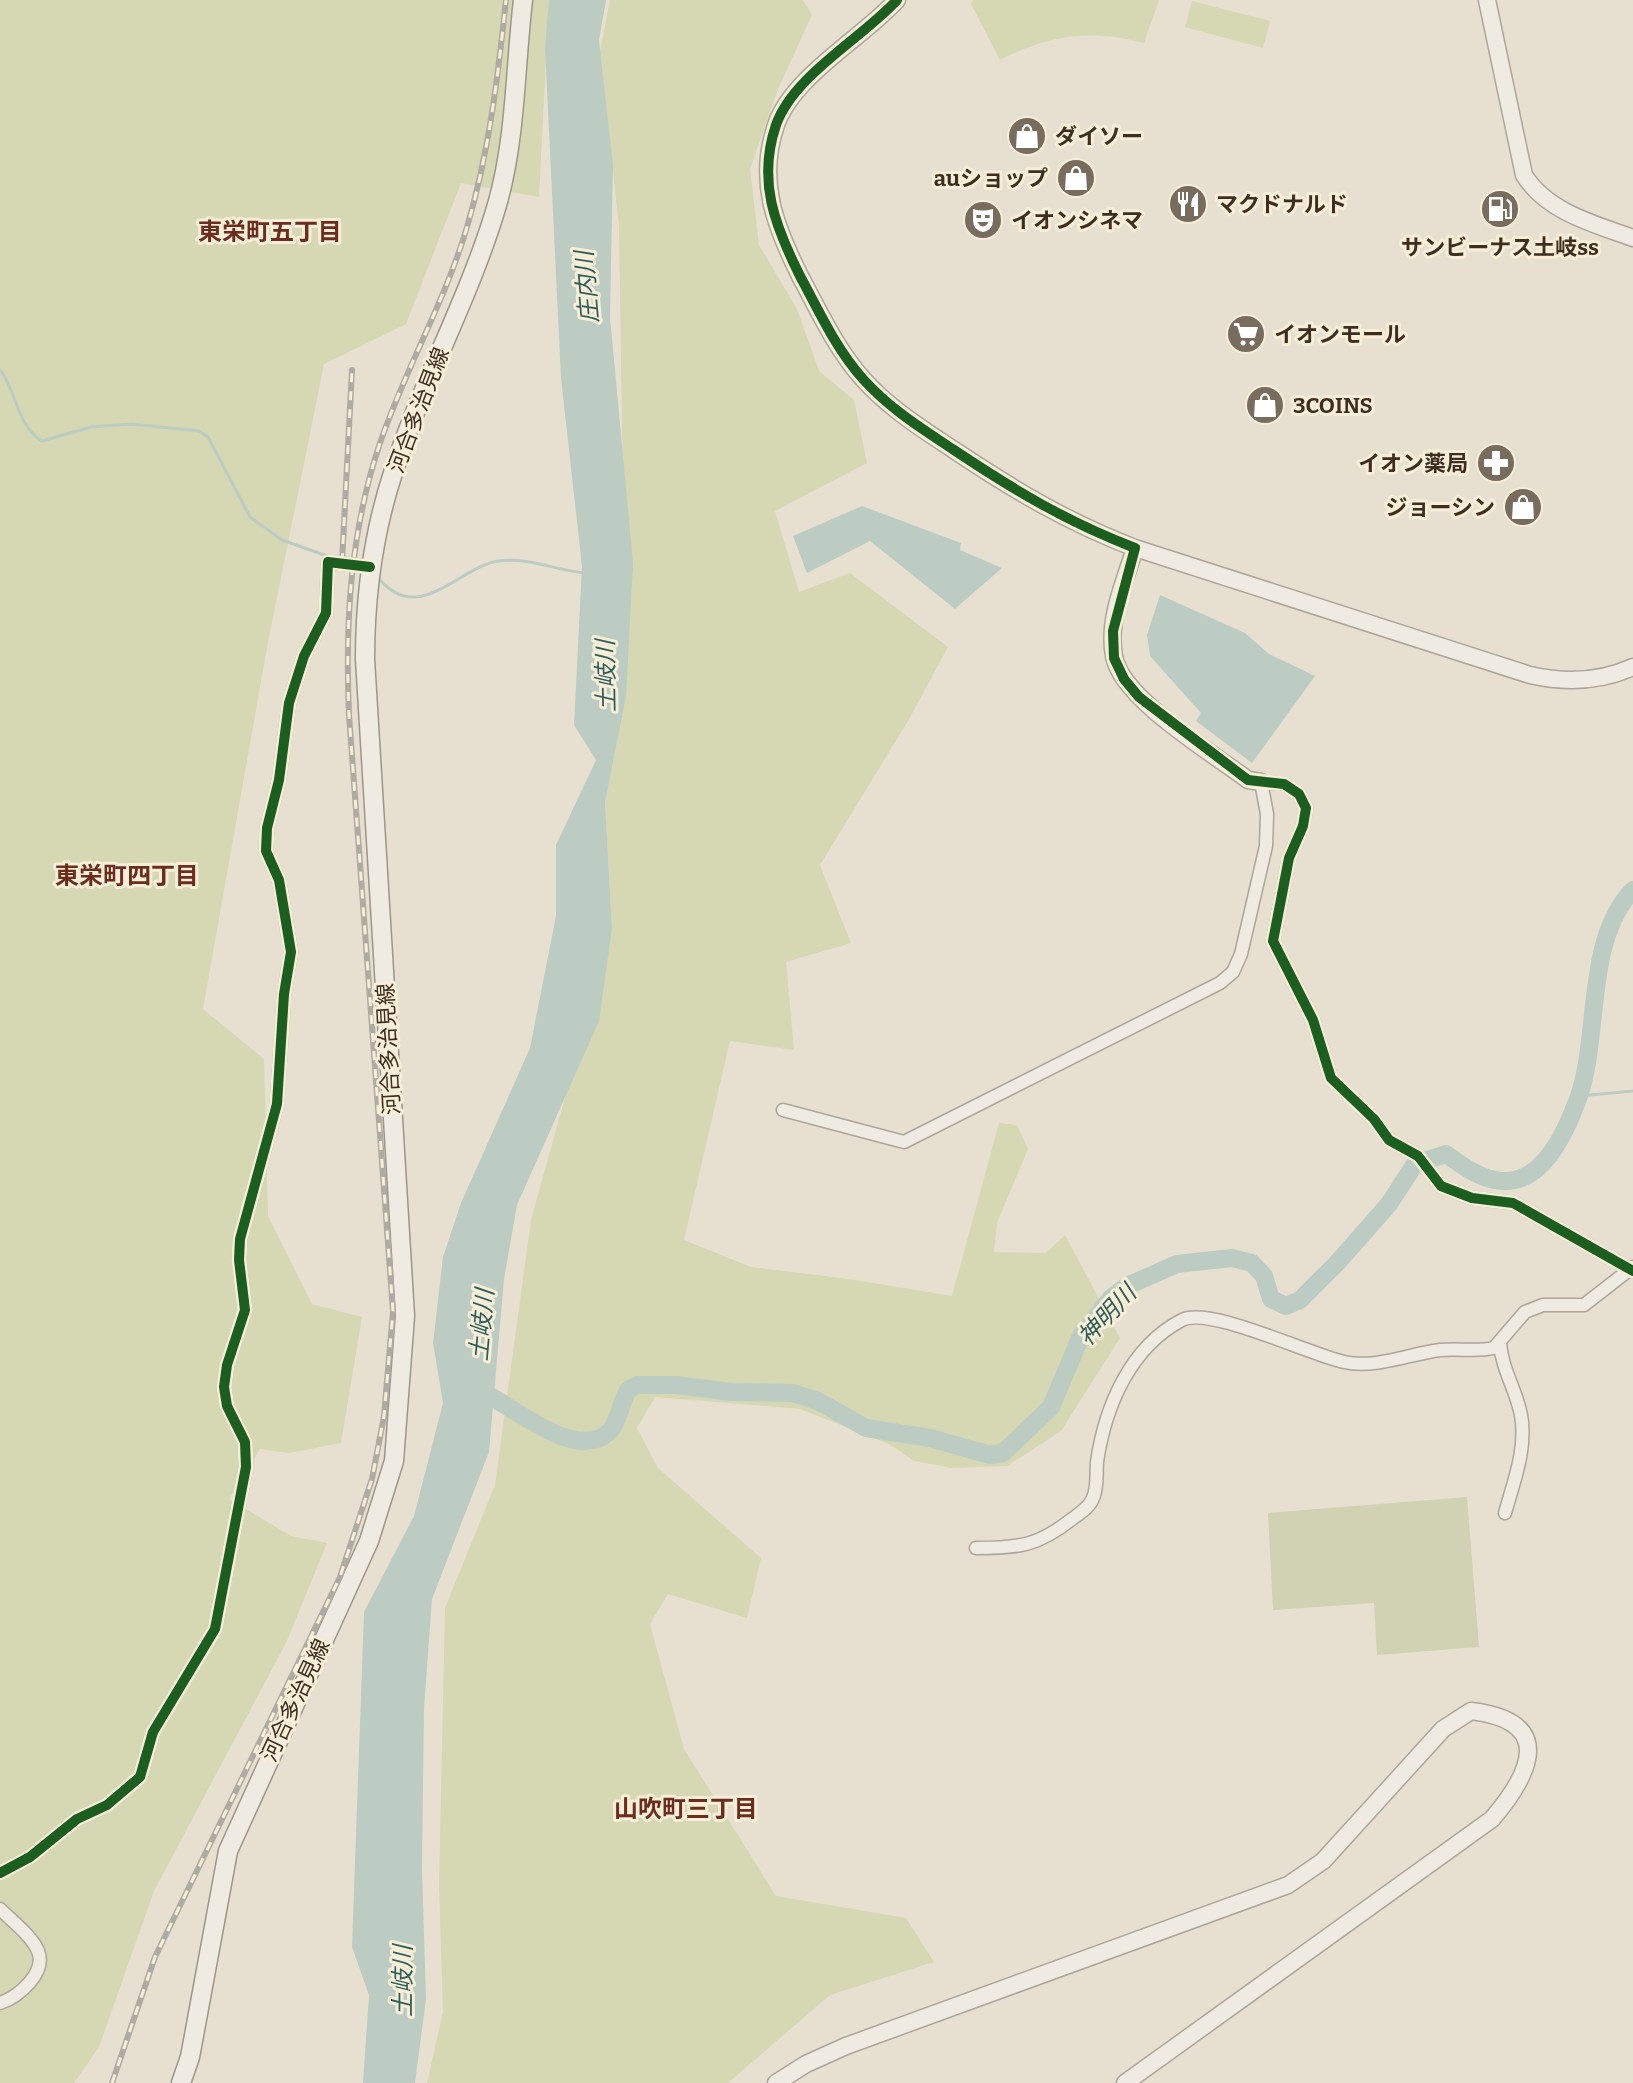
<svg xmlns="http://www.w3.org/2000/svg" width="1633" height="2083" viewBox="0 0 1633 2083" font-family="Bitter,'Noto Sans JP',serif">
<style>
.green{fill:#d6d7b3}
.cemetery{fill:#d1d1b3}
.water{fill:#bcccc2}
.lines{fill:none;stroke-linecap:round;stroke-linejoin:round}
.stream{stroke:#bcccc2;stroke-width:3}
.river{stroke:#bcccc2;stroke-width:18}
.minor-casing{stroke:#ada599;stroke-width:15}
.tertiary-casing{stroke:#ada599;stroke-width:19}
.secondary-casing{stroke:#9c958a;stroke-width:21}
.minor{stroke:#efebe3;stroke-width:12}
.tertiary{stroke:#efebe3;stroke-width:16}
.secondary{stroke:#efebe3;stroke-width:18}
.rail-casing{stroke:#afaaa2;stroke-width:6}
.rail{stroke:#f7eed8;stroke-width:3;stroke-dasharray:9;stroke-linecap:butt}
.cycleway-casing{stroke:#f7eed8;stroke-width:15}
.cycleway{stroke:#1b5e20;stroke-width:10}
.labels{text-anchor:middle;stroke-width:6;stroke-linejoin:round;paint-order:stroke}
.poi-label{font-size:22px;font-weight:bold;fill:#3d2e20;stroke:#f7eed8;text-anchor:start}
.street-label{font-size:22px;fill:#3d2e20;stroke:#f7eed8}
.neighbourhood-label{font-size:24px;font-weight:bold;fill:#6b2e1e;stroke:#f7eed8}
.water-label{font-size:24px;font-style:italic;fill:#2f5d5a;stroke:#f7eed8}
</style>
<rect width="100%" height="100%" fill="#e7e0d1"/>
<!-- green -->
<path class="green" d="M0 0H549L539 197 461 183 406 324 324 364 268 642 203 1009 264 1059 268 1216 312 1304 362 1317 341 1443 289 1453 260 1449 229 1499 291 1536 327 1543 286 1643 154 1891 99 2047 74 2083H0Z
M610 0H803L812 15 778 89 750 169 759 245 797 309 819 371 854 400 867 463 775 511 799 592 850 573 948 647 908 721 820 865 851 943 786 962 794 1050 730 1041 684 1240 751 1267 849 1279 952 1296 999 1123 1017 1125 1028 1149 997 1223 994 1252 1046 1253 1065 1235 1120 1338 1061 1431 1007 1466 952 1468 914 1461 889 1444 800 1409 655 1397 637 1428 658 1468 761 1558 747 1618 668 1594 650 1624 684 1749 776 1896 906 1918 934 1962 830 1995 728 2083H427L443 2012 439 1886 445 1608 495 1485 531 1220 612 928 605 803 626 697 619 226 600 51Z
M973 0H1159L1144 43C1090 29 1049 35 1000 60L971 4Z
M1192 1 1270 21 1263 48 1185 27Z"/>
<!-- cemetery -->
<path class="cemetery" d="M1467 1497 1479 1647 1377 1655 1374 1603 1273 1610 1268 1513Z"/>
<!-- water -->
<path class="water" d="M549 0H606L599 40 613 165 610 317 633 563 626 697 605 803 612 928 599 1021 517 1205 504 1279 489 1452 432 1599 424 1708 422 1869 426 1999 415 2083H363L369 1995 352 1947 364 1612 414 1516 443 1403 433 1343 443 1257 461 1203 530 1048 556 916V845L596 760 574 725 582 566 561 378 545 48Z
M862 506 961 543 960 550 1002 568 955 609 870 541 807 573 793 536Z
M1160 595 1245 633 1269 654 1315 676 1252 763 1196 721 1201 713 1150 656 1147 635Z"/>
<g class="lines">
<!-- stream -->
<path class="stream" d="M0 370C18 393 16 425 42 441L91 427 132 424 199 431 208 437 250 517 282 540 327 556
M377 576C417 629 459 566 499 561 529 557 555 570 584 573
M1579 1096 1633 1091"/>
<!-- river -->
<path class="river" d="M478 1390C509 1402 576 1465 610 1431 619 1421 621 1402 628 1390L637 1385H676L732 1392 793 1393 818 1401 866 1428 930 1438 990 1455 1003 1453 1051 1407 1081 1336 1111 1298 1127 1286 1177 1264 1232 1258 1252 1263 1264 1276 1271 1299 1286 1306 1300 1300 1337 1263 1389 1204 1415 1164 1446 1154C1460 1164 1477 1177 1495 1180 1541 1190 1566 1132 1579 1096 1600 1035 1585 939 1633 890"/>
<defs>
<path id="minor" d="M783 1110 904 1142 1220 983 1233 972 1241 954 1266 846 1267 814 1261 782 1284 784 1299 794 1306 808 1303 826 1289 858 1273 941 1313 1020 1331 1078 1374 1119 1389 1140 1418 1156 1441 1186 1472 1198 1513 1203 1633 1271
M1500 1343C1502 1370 1516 1389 1521 1415 1527 1448 1514 1481 1505 1513
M976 1548C1019 1548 1038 1546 1072 1519 1080 1513 1090 1507 1093 1498 1098 1487 1096 1473 1097 1462 1105 1407 1130 1347 1182 1320 1210 1306 1308 1354 1344 1362 1375 1369 1409 1354 1440 1350 1458 1348 1476 1352 1494 1348L1525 1312 1543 1305H1584L1633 1267
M0 1873 30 1857 77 1819 107 1805 140 1777 153 1732 215 1629 246 1467 245 1442 227 1406 224 1387 227 1365 245 1310 239 1260 240 1239 277 1104 284 994 291 952 279 880 266 851 267 828 279 780 289 703 304 656 326 613 328 562 370 567
M0 1909C12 1921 32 1936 38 1951 47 1973 18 1997 0 2003"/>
<path id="tertiary" d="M897 0C861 39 793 76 776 125 757 181 775 226 800 276 819 311 836 349 863 379 890 409 921 428 954 450 1014 490 1067 522 1135 548 1125 581 1107 620 1114 656 1121 699 1214 754 1248 780L1261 782
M1487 0 1524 175C1547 212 1594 224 1633 238
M1135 548 1530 675C1565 683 1600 682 1633 667
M776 2083 806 2064 846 2046 1288 1885 1323 1861 1443 1729 1471 1711C1554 1721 1533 1771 1492 1819L1125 2083"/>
<path id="secondary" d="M181 2083 190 2057 228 1851 369 1541 394 1461 405 1316 365 659C365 595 373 534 393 473 422 382 470 297 497 205 516 139 515 68 523 0"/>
</defs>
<!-- minor casing -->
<use href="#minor" class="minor-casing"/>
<!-- tertiary casing -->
<use href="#tertiary" class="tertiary-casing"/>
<!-- secondary casing -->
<use href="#secondary" class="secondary-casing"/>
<!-- minor -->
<use href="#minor" class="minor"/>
<!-- tertiary -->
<use href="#tertiary" class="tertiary"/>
<!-- secondary -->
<use href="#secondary" class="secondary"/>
<defs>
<path id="rail" d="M342 562 352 370
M112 2083 155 1957 340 1577 372 1479 384 1416 393 1311 349 715C345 623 350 534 379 446 404 371 445 302 467 227 489 153 498 76 506 0"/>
</defs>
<!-- rail casing -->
<use href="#rail" class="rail-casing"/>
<!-- rail -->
<use href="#rail" class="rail"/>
<defs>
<path id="cycleway" d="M897 0C861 39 793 76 776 125 757 181 775 226 800 276 819 311 836 349 863 379 890 409 921 428 954 450 1014 490 1067 522 1135 548L1113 631 1114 658 1124 679 1139 697 1248 780 1284 784 1299 794 1306 808 1303 826 1289 858 1273 941 1313 1020 1331 1078 1374 1119 1389 1140 1418 1156 1441 1186 1472 1198 1513 1203 1633 1271
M0 1873 30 1857 77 1819 107 1805 140 1777 153 1732 215 1629 246 1467 245 1442 227 1406 224 1387 227 1365 245 1310 239 1260 240 1239 277 1104 284 994 291 952 279 880 266 851 267 828 279 780 289 703 304 656 326 613 328 562 370 567"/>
</defs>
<!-- cycleway casing -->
<use href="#cycleway" class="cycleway-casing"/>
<!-- cycleway -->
<use href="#cycleway" class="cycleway"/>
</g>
<!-- icons -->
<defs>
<symbol id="shop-disc" viewBox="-11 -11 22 22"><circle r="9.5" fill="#786c5e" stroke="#f7eed8"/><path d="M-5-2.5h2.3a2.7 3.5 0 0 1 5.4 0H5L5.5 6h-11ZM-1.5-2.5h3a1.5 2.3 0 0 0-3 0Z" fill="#fff"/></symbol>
<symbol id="restaurant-disc" viewBox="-11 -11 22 22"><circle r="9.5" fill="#786c5e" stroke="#f7eed8"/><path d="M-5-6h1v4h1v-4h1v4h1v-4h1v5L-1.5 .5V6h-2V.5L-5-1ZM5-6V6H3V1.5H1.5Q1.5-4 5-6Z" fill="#fff"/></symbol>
<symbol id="fuel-disc" viewBox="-11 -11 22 22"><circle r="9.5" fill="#786c5e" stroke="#f7eed8"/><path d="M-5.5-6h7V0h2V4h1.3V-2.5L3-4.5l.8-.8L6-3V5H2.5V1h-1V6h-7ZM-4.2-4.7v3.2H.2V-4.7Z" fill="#fff"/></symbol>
<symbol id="theatre-disc" viewBox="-11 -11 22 22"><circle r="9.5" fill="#786c5e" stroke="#f7eed8"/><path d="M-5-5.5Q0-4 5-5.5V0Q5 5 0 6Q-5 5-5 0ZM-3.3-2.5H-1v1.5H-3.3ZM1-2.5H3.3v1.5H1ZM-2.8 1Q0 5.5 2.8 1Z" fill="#fff"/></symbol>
<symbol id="supermarket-disc" viewBox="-11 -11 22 22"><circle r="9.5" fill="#786c5e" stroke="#f7eed8"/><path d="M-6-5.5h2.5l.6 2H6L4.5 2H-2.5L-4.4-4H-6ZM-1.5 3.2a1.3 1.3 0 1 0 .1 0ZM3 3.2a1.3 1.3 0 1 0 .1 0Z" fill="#fff"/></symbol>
<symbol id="pharmacy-disc" viewBox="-11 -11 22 22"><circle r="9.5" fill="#786c5e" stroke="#f7eed8"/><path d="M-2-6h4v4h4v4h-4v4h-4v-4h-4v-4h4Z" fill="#fff"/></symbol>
</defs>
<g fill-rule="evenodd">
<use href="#shop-disc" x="1005" y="114" width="44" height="44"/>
<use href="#shop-disc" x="1054" y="156" width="44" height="44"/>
<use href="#restaurant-disc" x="1166" y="182" width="44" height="44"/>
<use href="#fuel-disc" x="1478" y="187" width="44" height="44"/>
<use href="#theatre-disc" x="961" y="198" width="44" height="44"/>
<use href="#supermarket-disc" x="1224" y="312" width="44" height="44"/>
<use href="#shop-disc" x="1243" y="383" width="44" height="44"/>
<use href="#pharmacy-disc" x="1474" y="441" width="44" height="44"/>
<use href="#shop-disc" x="1501" y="485" width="44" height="44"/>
</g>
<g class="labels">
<!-- poi labels -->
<g class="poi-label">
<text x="1055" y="144">ダイソー</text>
<text x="1048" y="186" text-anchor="end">auショップ</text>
<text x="1216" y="212">マクドナルド</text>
<text x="1011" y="228">イオンシネマ</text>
<text x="1500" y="255" text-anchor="middle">サンビーナス土岐ss</text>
<text x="1274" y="342">イオンモール</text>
<text x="1293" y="413">3COINS</text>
<text x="1468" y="471" text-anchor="end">イオン薬局</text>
<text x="1495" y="515" text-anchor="end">ジョーシン</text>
</g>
<!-- street labels -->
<g class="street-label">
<text transform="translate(418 410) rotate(-69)" y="8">河合多治見線</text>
<text transform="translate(388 1049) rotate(-93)" y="8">河合多治見線</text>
<text transform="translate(295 1700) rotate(-65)" y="8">河合多治見線</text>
</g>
<!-- neighbourhood labels -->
<g class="neighbourhood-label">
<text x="270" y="240">東栄町五丁目</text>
<text x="127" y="884">東栄町四丁目</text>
<text x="686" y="1817">山吹町三丁目</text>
</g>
<!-- water labels -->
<g class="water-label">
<text transform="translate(587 287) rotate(-95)" y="8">庄内川</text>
<text transform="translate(606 676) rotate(-91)" y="8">土岐川</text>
<text transform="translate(1107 1315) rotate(-47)" y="8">神明川</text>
<text transform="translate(482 1325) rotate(-85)" y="8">土岐川</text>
<text transform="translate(403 1981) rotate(-90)" y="8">土岐川</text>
</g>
</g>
</svg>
